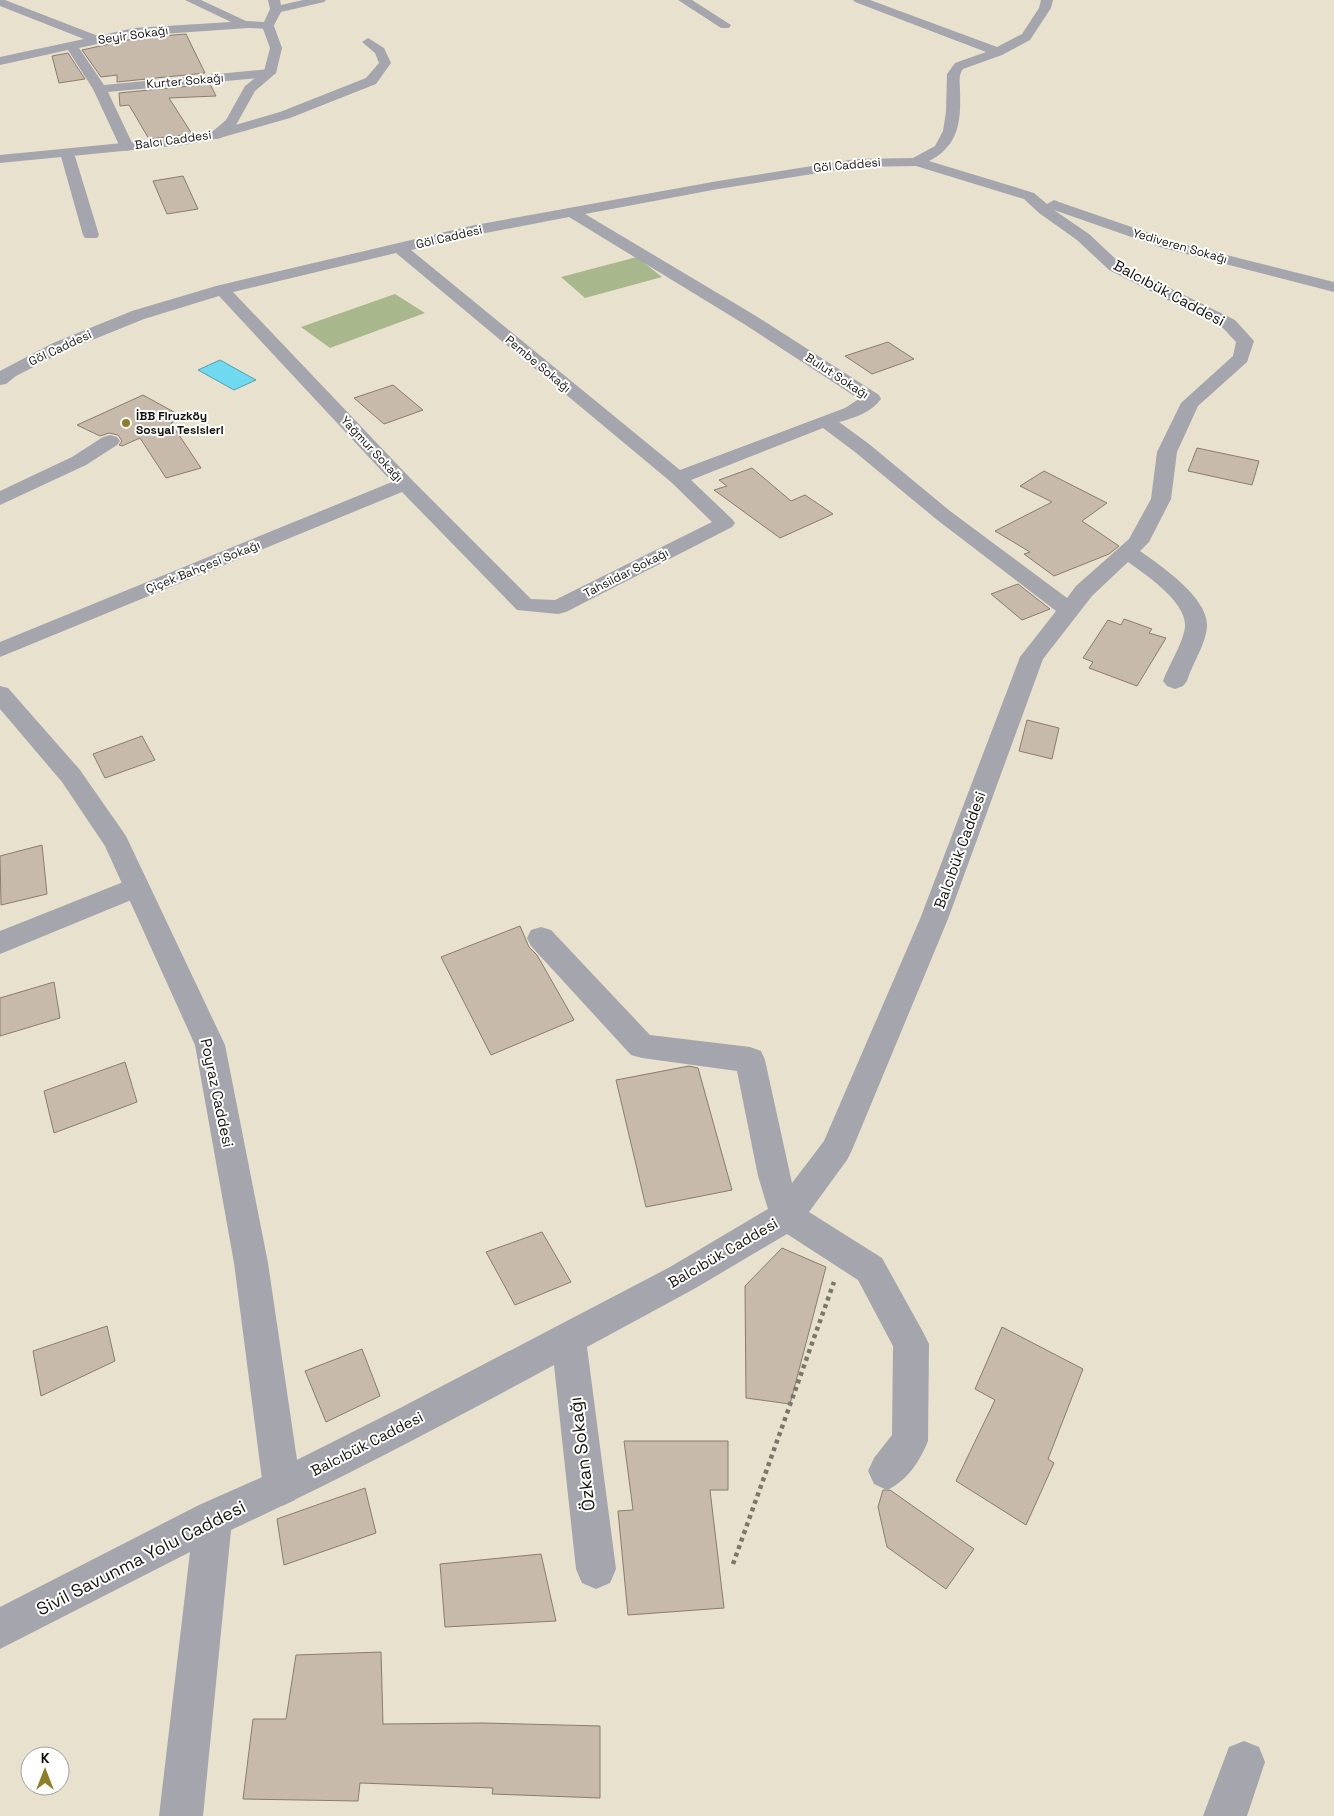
<svg xmlns="http://www.w3.org/2000/svg" width="1334" height="1816" viewBox="0 0 1334 1816" font-family="'Space Grotesk',sans-serif">
<style>
.green{fill:#a9b88c}
.water{fill:#6fd9ef;stroke:#549eab}
.building{fill:#c8baaa;stroke:#8a7c6e}
.lines{fill:none;stroke-linecap:round;stroke-linejoin:round}
.path{stroke:#7b7669;stroke-width:4.5;stroke-dasharray:4 4;stroke-linecap:butt}
.minor{fill:#a4a5ad;fill-rule:evenodd}
.tertiary{fill:#a4a5ad;fill-rule:evenodd}
.poi-dot{fill:#8e7e25;stroke:#fff;stroke-width:2}
.labels{text-anchor:middle;stroke-width:4;stroke-linejoin:round;paint-order:stroke}
.far-street-label{font-size:12px;fill:#15130c;stroke:#fff}
.far-poi-label{font-size:12px;font-weight:bold;fill:#15130c;stroke:#fff;text-anchor:start}
.street-label{font-size:15px;fill:#15130c;stroke:#fff}
.near-street-label{font-size:18px;fill:#15130c;stroke:#fff}
</style>
<rect width="100%" height="100%" fill="#e8e1ce"/>
<!-- green -->
<path class="green" d="M637 257 662 277 585 298 561 277Z
M395 294 425 313 330 348 301 327Z"/>
<!-- water -->
<path class="water" d="M220 360 256 380 234 390 198 370Z"/>
<!-- building -->
<path class="building" d="M186 34 205 73 117 82V75L101 77 82 50 137 38Z
M68 53 85 79 59 83 52 56Z
M210 84 216 96 169 98 192 134 149 139 129 105 120 106 119 93Z
M183 176 198 209 167 214 153 181Z
M888 342 914 359 872 374 845 356Z
M393 385 423 410 384 424 354 398Z
M143 395 183 417 171 423 201 468 166 478 140 438 122 446 119 445 122 441 118 435 109 433 100 436 77 425Z
M1197 448 1259 461 1252 485 1188 471Z
M752 468 791 501 805 495 833 514 780 538 714 490 727 486 719 480Z
M1044 471 1107 503 1082 521 1119 546 1109 554 1054 576 1024 554 1030 552 995 531 1052 502 1020 486Z
M1018 584 1050 609 1022 620 991 594Z
M1124 619 1152 629 1149 633 1166 638 1137 686 1089 668 1093 662 1083 658 1108 620 1121 625Z
M1027 720 1059 728 1052 759 1019 751Z
M142 736 155 760 105 778 93 754Z
M42 845 47 894 1 905 0 856Z
M520 926 529 947 537 955 574 1020 491 1055 441 957Z
M54 982 60 1018 0 1036V998Z
M125 1062 137 1102 54 1133 44 1091Z
M689 1066 698 1068 732 1190 646 1207 616 1080Z
M542 1232 571 1282 515 1305 486 1252Z
M782 1248 826 1267 790 1404 746 1398 745 1286Z
M107 1326 115 1361 41 1396 33 1351Z
M1002 1327 1083 1369 1048 1459 1054 1463 1026 1525 956 1481 995 1400 975 1389Z
M362 1349 380 1396 326 1422 305 1371Z
M624 1441H728V1490H710L724 1608 628 1615 618 1511 633 1510Z
M365 1488 376 1533 284 1565 277 1519Z
M883 1490H890L974 1549 946 1589 887 1547 878 1507Z
M541 1554 556 1621 445 1627 440 1564Z
M381 1652 383 1724 483 1723 600 1726V1798L492 1794 493 1788 360 1783 358 1801 243 1799 253 1719H286L296 1655Z"/>
<g class="lines">
<!-- path -->
<path class="path" d="M733 1564 834 1282"/>
<!-- minor -->
<path class="minor" d="M0 0H5L98 36 134 28 231 22 185 0H201L246 21 264 22 270 9 268 0H280L281 5 303 0H326L324 2 281 12 272 29 248 28 134 36 79 48 104 85 270 69 276 73 270 77 108 92 134 147 127 151 120 147 93 89 68 50 0 65V57L84 39 0 6Z
M678 0H692L731 25 729 28H721Z
M853 0H870L997 47 1022 34 1039 8 1041 0H1053L1051 8 1030 40 1002 55 963 69C958 76 960 82 960 91 961 121 959 146 929 161L1034 193 1047 204 1054 200 1059 202 1175 242 1334 282V292L1163 248 1054 210 1089 234 1121 264 1235 320 1254 341 1247 362 1198 406 1177 452 1171 499 1149 542 1140 551C1161 566 1209 598 1207 627 1206 643 1192 665 1187 681L1183 686 1175 689 1167 686 1163 681C1169 665 1183 643 1185 627 1187 602 1146 575 1128 562L1092 596 1043 659 948 919 852 1150 847 1160 809 1212 882 1258 923 1332 929 1344 928 1441C920 1461 907 1481 887 1490L874 1484 868 1471 874 1458 892 1435 893 1346 858 1280 787 1234 694 1289 587 1347 616 1569 610 1583 596 1589 582 1583 576 1569 554 1365C447 1423 341 1479 231 1530L203 1816H159L190 1552 0 1649V1607L199 1505 269 1474 402 1407 670 1267 768 1209 758 1176 737 1071 642 1058 631 1055 531 946 527 938 531 930 541 927 551 930 650 1035 750 1047 761 1051 765 1060 792 1183 824 1141 920 919 1020 657 1056 611 936 519 855 452 823 428 691 480 732 519 735 523 732 527 566 612 558 614 517 610 402 492 0 657V642L392 482 219 296 144 319 65 351 16 376 6 384 0 385V371L53 343 132 311 216 286 475 225 718 181 856 159 913 158 935 146 943 131 946 112 947 74 955 63 986 52 855 2ZM916 166 1024 199 1039 213 1077 240 1109 270 1223 328 1236 342 1233 356 1181 403 1157 452 1151 499 1129 539 1076 586 1067 598 950 511 869 444 839 422C854 418 872 412 881 399L879 395 756 316 585 214 718 189 856 167ZM569 217 744 324 859 399 845 408 680 470 411 250 475 235ZM396 253 671 482 712 522 555 600 531 599 412 480 233 292Z
M368 38 384 48 391 63 376 84 290 118 216 139 209 135 211 132 280 112 366 78 379 63 375 53 362 42Z
M67 149 72 150 74 153 99 235 97 238H85L83 235 60 153 62 150Z
M110 435 117 437 120 441 117 445 86 465 0 505V491L72 457 103 437Z
M136 877 146 880 150 887 146 894 0 954V931Z
M1244 1741 1259 1747 1265 1762 1247 1816H1203L1229 1747Z"/>
<!-- tertiary -->
<path class="tertiary" d="M268 22 274 26 282 48 276 73 255 91 236 125 221 138 184 145 0 163V155L184 137 212 132 226 120 245 86 264 71 270 48 262 26Z
M0 686 8 688 80 770 126 836 225 1045 268 1263 301 1487 295 1500 282 1506 269 1500 263 1487 234 1263 195 1045 105 846 62 782 0 709Z"/>
</g>
<!-- markers -->
<circle class="poi-dot" cx="126" cy="423" r="5"/>
<g class="labels">
<!-- far-street labels -->
<g class="far-street-label">
<text transform="translate(133 35) rotate(-8)" y="4">Seyir Sokağı</text>
<text transform="translate(185 81) rotate(-5)" y="4">Kurter Sokağı</text>
<text transform="translate(173 140) rotate(-8)" y="4">Balcı Caddesi</text>
<text transform="translate(847 165) rotate(-5)" y="4">Göl Caddesi</text>
<text transform="translate(449 237) rotate(-13)" y="4">Göl Caddesi</text>
<text transform="translate(1180 246) rotate(16)" y="4">Yediveren Sokağı</text>
<text transform="translate(60 348) rotate(-25)" y="4">Göl Caddesi</text>
<text transform="translate(538 364) rotate(40)" y="4">Pembe Sokağı</text>
<text transform="translate(837 376) rotate(33)" y="4">Bulut Sokağı</text>
<text transform="translate(372 449) rotate(47)" y="4">Yağmur Sokağı</text>
<text transform="translate(203 567) rotate(-22)" y="4">Çiçek Bahçesi Sokağı</text>
<text transform="translate(626 573) rotate(-27)" y="4">Tahsildar Sokağı</text>
</g>
<!-- far-poi labels -->
<g class="far-poi-label">
<text x="136" y="420">İBB Firuzköy<tspan x="136" dy="14">Sosyal Tesisleri</tspan></text>
</g>
<!-- street labels -->
<g class="street-label">
<text transform="translate(1169 293) rotate(28)" y="5">Balcıbük Caddesi</text>
<text transform="translate(960 850) rotate(-70)" y="5">Balcıbük Caddesi</text>
<text transform="translate(217 1093) rotate(78)" y="5">Poyraz Caddesi</text>
<text transform="translate(723 1253) rotate(-30)" y="5">Balcıbük Caddesi</text>
<text transform="translate(367 1444) rotate(-27)" y="5">Balcıbük Caddesi</text>
</g>
<!-- near-street labels -->
<g class="near-street-label">
<text transform="translate(582 1454) rotate(-97)" y="6">Özkan Sokağı</text>
<text transform="translate(141 1558) rotate(-27)" y="6">Sivil Savunma Yolu Caddesi</text>
</g>
</g>
<!-- north arrow -->
<g transform="translate(45 1771)"><circle r="24" fill="#ffffff" stroke="#a1a19e"/>
<path d="M0-4L9 19L0 12L-9 19Z" fill="#8e7e25"/>
<text y="-8" font-size="14" font-weight="bold" text-anchor="middle" fill="#15130c">K</text>
</g>
</svg>
